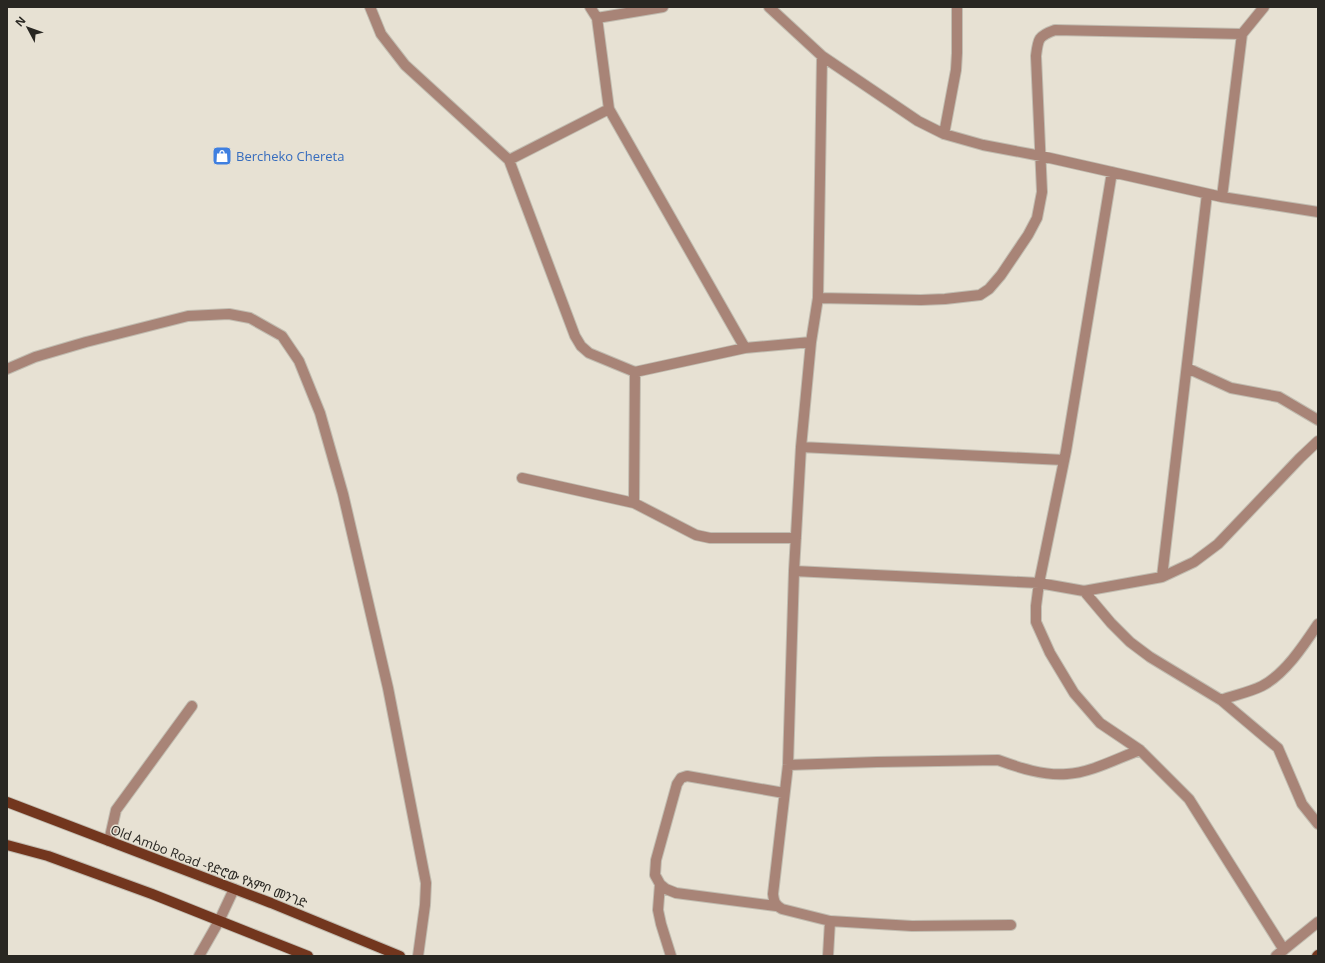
<svg xmlns="http://www.w3.org/2000/svg" width="1325" height="963" viewBox="0 0 1325 963" font-family="'Open Sans','Noto Sans Ethiopic',sans-serif">
<style>
.lines{fill:none;stroke-linecap:round;stroke-linejoin:round}
.minor-casing{stroke:#c1bcb0;stroke-width:12}
.major-casing{stroke:#c1bcb0;stroke-width:12}
.minor{stroke:#a88477;stroke-width:10}
.major{stroke:#72361e;stroke-width:10}
.labels{text-anchor:middle;stroke-width:3;stroke-linejoin:round;paint-order:stroke}
.shop-label{font-size:13px;fill:#366cbe;stroke:#e7e1d3;text-anchor:start}
.street-label{font-size:13px;fill:#292722;stroke:#e7e1d3}
</style>
<rect width="100%" height="100%" fill="#e7e1d3"/>
<g class="lines">
<defs>
<path id="minor" d="M370 7 381 34 405 65 509 160 575 336 581 346 589 353 635 372
M590 7 597 18 609 109 745 348
M769 7 822 56 918 121 944 134 983 145 1041 156 1222 197 1318 212
M597 18 663 7
M822 56 818 298 811 342 801 447 794 571 788 765 773 894C774 902 775 905 782 909L830 921 912 926 1011 925
M944 134 956 70 957 53V7
M509 160 609 109
M1112 172 1066 451 1039 583 1036 606V622L1050 653 1074 693 1100 723 1140 750 1189 799 1284 950
M1222 197 1242 34 1264 7
M818 298 921 300 945 299 980 295 989 289 1001 275 1028 235 1037 218 1042 192 1036 56C1038 39 1038 36 1055 30L1242 34
M1187 368 1231 388 1279 397 1318 420
M7 369 35 357 86 342 188 316 229 314 250 318 282 336 299 361 320 413 343 494 388 688 426 883 425 905 418 956
M801 447 1064 460
M522 478 634 503 696 535 710 538H796
M634 503 635 372 745 348 811 342
M794 571 1039 583 1084 591 1162 577 1194 562 1218 544 1300 458 1318 441
M1162 577 1207 194
M1084 591 1111 623 1130 642 1150 657 1221 700 1278 748 1302 804 1318 824
M1221 700C1235 695 1250 692 1262 686 1285 674 1304 645 1318 624
M788 765 877 762 998 760C1020 768 1044 776 1067 774 1090 773 1118 758 1140 750
M109 841 116 810 192 706
M660 884 658 910 661 924 671 956
M776 906 676 893 666 889 660 884 655 875 656 860 677 784 681 778 687 776 784 793
M199 956 219 921 234 889
M828 956 830 921
M1276 956 1318 922"/>
<path id="major" d="M7 802 271 903 400 956
M7 845 48 856 152 894 308 956
M1317 956 1318 955"/>
</defs>
<!-- minor casing -->
<use href="#minor" class="minor-casing"/>
<!-- major casing -->
<use href="#major" class="major-casing"/>
<!-- minor -->
<use href="#minor" class="minor"/>
<!-- major -->
<use href="#major" class="major"/>
</g>
<!-- icons -->
<defs>
<symbol id="shop-square" viewBox="-11 -11 22 22"><rect x="-9" y="-9" width="18" height="18" rx="4" fill="#3f7fe0" stroke="#e7e1d3"/><path d="M-5-2.5h2.3a2.7 3.5 0 0 1 5.4 0H5L5.5 6h-11ZM-1.5-2.5h3a1.5 2.3 0 0 0-3 0Z" fill="#fff"/></symbol>
</defs>
<g fill-rule="evenodd">
<use href="#shop-square" x="211" y="145" width="22" height="22"/>
</g>
<g class="labels">
<!-- shop labels -->
<g class="shop-label">
<text x="236" y="161">Bercheko Chereta</text>
</g>
<!-- street labels -->
<g class="street-label">
<text transform="translate(209 866) rotate(21)" y="5">Old Ambo Road -የድሮው የአምቦ መንገድ</text>
</g>
</g>
<!-- border -->
<rect width="1325" height="963" fill="none" stroke="#292722" stroke-width="16"/>
<!-- north arrow -->
<g transform="translate(28 28) rotate(311)" stroke="#e7e1d3" stroke-width="3" paint-order="stroke">
<path d="M0-3L7 15L0 10L-7 15Z" fill="#292722"/>
<text y="-6" font-size="11" font-weight="bold" text-anchor="middle" fill="#292722">N</text>
</g>
</svg>
